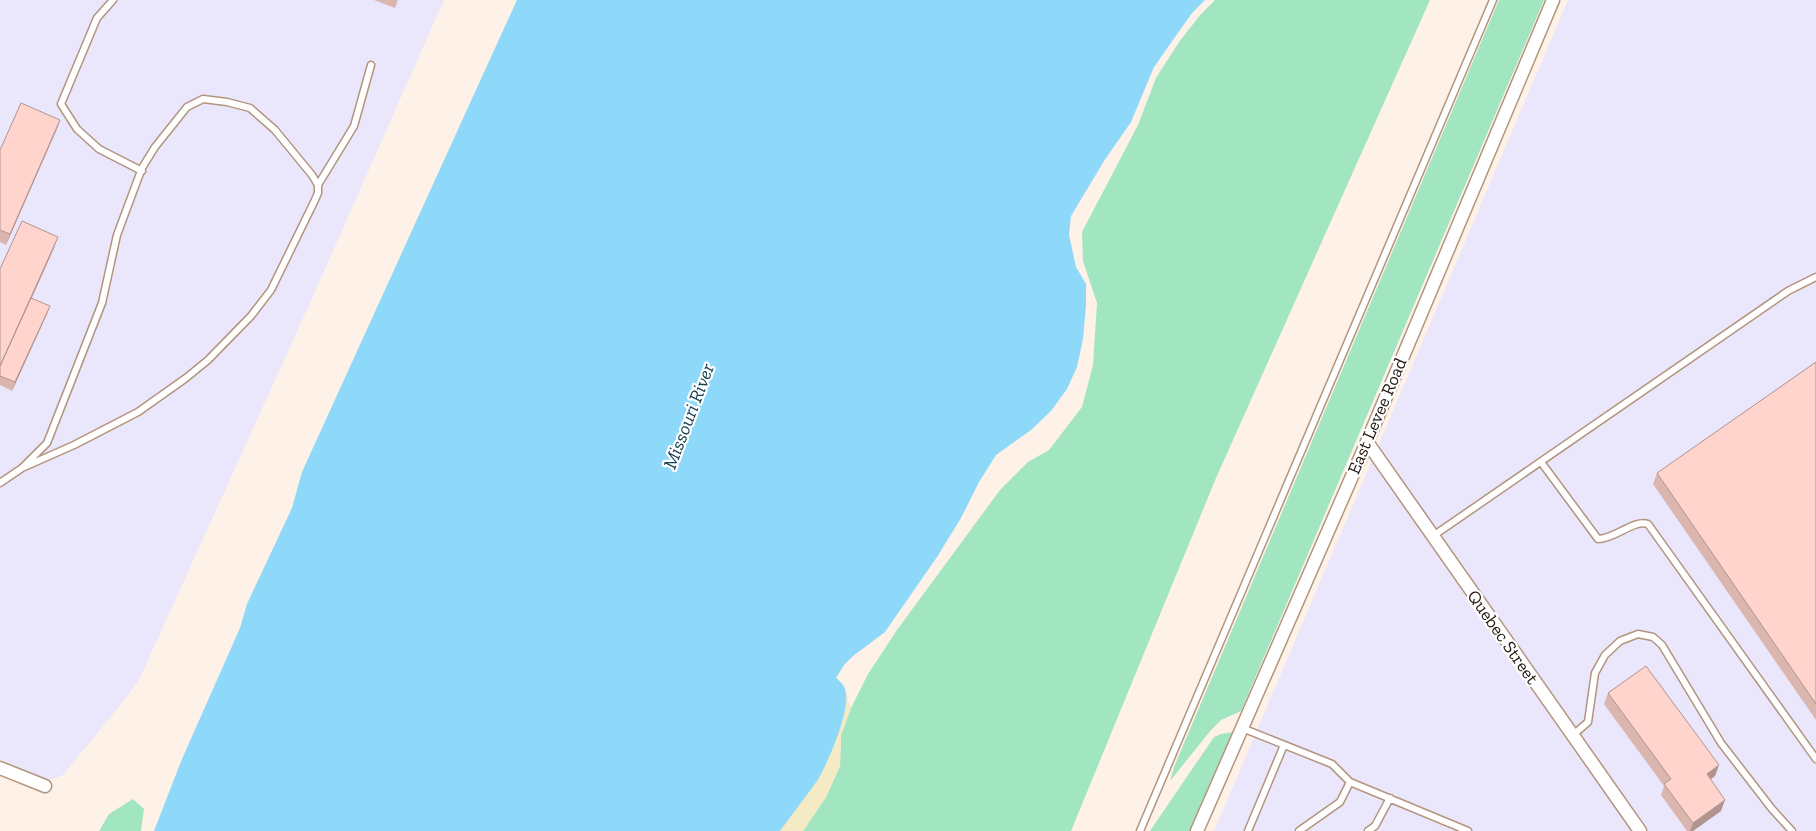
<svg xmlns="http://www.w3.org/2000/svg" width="1816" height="831" viewBox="0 0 1816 831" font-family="'Zilla Slab',serif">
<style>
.industrial{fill:#eae6fc}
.green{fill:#a2e5c1}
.sand{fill:#f4eac4}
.water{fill:#8ed8fa}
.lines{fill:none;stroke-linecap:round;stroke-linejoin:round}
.lane-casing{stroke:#b2957d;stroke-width:9}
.street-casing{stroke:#b2957d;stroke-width:15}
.lane{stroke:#fff;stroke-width:6}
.street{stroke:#fff;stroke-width:12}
.wall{fill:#dab6af}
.shaded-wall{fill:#b2948f}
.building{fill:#fed4cc;stroke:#b2948f}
.labels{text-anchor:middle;stroke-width:4.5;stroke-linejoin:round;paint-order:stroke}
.street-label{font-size:18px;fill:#241910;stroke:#fff}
.water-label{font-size:19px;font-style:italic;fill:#154152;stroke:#fff}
</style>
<rect width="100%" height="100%" fill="#fef1e7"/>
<!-- industrial -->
<path class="industrial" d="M0 0H444L313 296 139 680 122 703 63 775 50 780 44 779 0 759Z
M1568 0H1816V831H1214Z"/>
<!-- green -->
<path class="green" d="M1215 0H1430L1216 478 1071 831H803L826 797 840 766 841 735 851 708 868 674 897 630 1000 490 1028 462 1049 450 1082 407 1093 365 1097 303 1083 261 1082 232 1138 125 1156 78 1179 42 1201 14Z
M1499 0H1544L1241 711 1221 720 1211 730 1170 781 1174 767Z
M1233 732 1190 831H1150L1214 737 1221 734Z
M133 799 144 809 141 831H99L109 814Z"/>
<!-- sand -->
<path class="sand" d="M846 695 851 708 841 735 840 766 826 797 803 831H780L797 806 844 714Z"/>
<!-- water -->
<path class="water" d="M517 0H1205L1192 13 1154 67 1131 122 1104 161 1071 216 1069 235 1076 267 1086 284V305L1083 339 1077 367 1067 389 1051 411 1031 430 996 455 979 482 961 518 937 557 885 632 853 656 844 665 836 678C842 683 845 686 846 693 849 714 828 763 817 781 805 798 792 814 780 831H154L182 759 240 628 247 604 292 508 302 472Z"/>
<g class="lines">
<defs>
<path id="lane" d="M113 0 97 18 61 104 77 129 99 149 142 171
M318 185 354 126 371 65
M1541 462 1598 539C1615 539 1634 519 1648 524L1816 759
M0 483 22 468 47 443 102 303 117 235 142 168 155 147 187 107 203 99 227 102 250 108 275 130 312 175 318 185V193L314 202 271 290 251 316 208 360 186 378 138 412 74 445 22 468
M1433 536 1788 291 1816 277
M1242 728 1332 764 1350 782 1468 831
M1573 735 1588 722 1595 673 1605 655 1620 641 1638 634 1653 637 1662 645 1721 743 1772 809 1792 831
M1140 831 1493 0
M1248 831 1284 745
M1299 831 1340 802 1350 782
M1368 831 1375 826 1390 798"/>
<path id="street" d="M1367 442 1640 831
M0 768 45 786
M1197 831 1367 442 1553 0"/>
</defs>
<!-- lane casing -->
<use href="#lane" class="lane-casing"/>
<!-- street casing -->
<use href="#street" class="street-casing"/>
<!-- lane -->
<use href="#lane" class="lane"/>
<!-- street -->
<use href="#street" class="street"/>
</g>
<!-- wall -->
<path class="wall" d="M374 0H398L395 8Z
M60 120 56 131 6 245 0 242V150Z
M54 248 32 298 47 314 12 391 0 385V269Z
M1816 362V720L1653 484 1657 473Z
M1608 693 1719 765 1715 776 1710 779 1721 811 1693 831H1687L1661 795 1664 786 1604 704Z"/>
<!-- shaded-wall -->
<path class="shaded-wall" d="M60 120 56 131 6 245 10 234Z
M58 237 54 248 0 368V366Z
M50 306 47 314 12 391 15 382Z
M1719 765 1715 776 1703 785 1707 774Z
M1725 800 1721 811 1693 831H1690L1693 823Z"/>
<!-- building -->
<path class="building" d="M21 103 60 120 10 234 0 230V150Z
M22 221 58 237 0 366V269Z
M31 298 50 306 15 382 0 376V366Z
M1816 362V704L1657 473Z
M1646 666 1719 765 1707 774 1725 800 1693 823 1664 784 1671 779 1608 693Z"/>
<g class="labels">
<!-- street labels -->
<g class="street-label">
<text transform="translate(1377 416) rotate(-67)" y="6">East Levee Road</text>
<text transform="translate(1503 637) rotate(55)" y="6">Quebec Street</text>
</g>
<!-- water labels -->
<g class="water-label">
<text transform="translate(688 416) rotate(-69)" y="7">Missouri River</text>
</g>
</g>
</svg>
